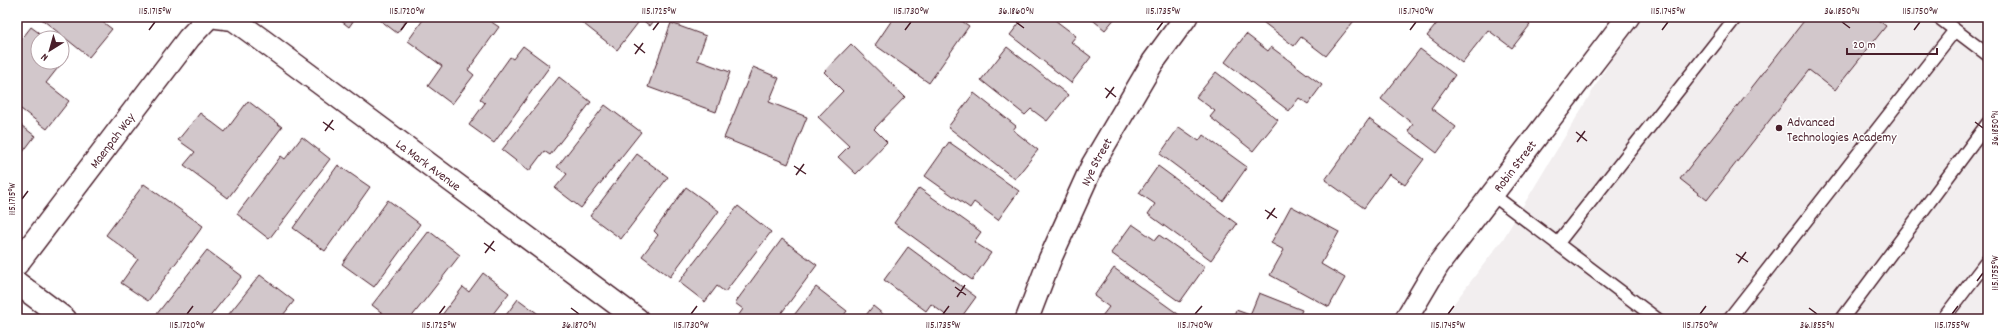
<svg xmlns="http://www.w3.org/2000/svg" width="2005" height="336" viewBox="0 0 2005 336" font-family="Dekko,sans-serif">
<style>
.built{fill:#f2eeef}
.building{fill:#d2c7cb;stroke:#4a1f2b}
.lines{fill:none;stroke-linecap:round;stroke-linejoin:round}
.service-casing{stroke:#4a1f2b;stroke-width:15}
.minor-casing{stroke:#4a1f2b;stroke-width:25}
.service{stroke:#fff;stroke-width:12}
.minor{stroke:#fff;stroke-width:22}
.ticks{fill:none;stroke:#4a1f2b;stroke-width:1.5}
.poi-dot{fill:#4a1f2b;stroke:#fff;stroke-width:1.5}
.labels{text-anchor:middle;stroke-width:3;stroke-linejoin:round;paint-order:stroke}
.poi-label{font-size:13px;fill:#4a1f2b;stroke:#fff;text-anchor:start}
.street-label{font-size:13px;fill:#4a1f2b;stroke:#fff}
.neatline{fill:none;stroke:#4a1f2b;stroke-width:1.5}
.ticks-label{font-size:10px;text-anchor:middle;fill:#4a1f2b}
</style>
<rect width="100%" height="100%" fill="#fff"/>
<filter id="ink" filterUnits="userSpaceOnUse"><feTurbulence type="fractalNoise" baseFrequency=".025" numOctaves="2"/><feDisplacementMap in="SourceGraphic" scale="8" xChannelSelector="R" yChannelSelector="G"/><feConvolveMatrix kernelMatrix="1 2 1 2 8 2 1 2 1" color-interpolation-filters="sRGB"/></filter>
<g filter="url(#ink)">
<!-- built -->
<path class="built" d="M1637 17H1988V319H1442L1503 239Z"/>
<!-- building -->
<path class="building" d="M39 17H96L112 29 89 57Z
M336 17H356L349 27Z
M376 17H409L397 33Z
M425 17H460L466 22 470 17H484L499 27 468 70 474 75 452 104 428 86 442 66 408 41Z
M575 17H657L650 26 641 19 617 50Z
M894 17H956L969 26 929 83 875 45Z
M1024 17H1051L1076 36 1071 42 1091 57 1071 83 1010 35Z
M1089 17H1116L1105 30Z
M1260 17H1357L1326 56 1301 37 1294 46 1259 19Z
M1442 17H1520L1530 25 1512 48 1488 30 1462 63 1427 36Z
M1807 17H1874L1886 26 1835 90 1809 70 1707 200 1680 179Z
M671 23 706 36 697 60 730 72 716 112 648 87Z
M31 27 46 38H38V62H62V51L68 55 46 83 69 101 47 129 17 106V45Z
M1246 34 1268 51 1271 47 1322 85 1308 104 1299 98 1289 111 1225 62Z
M851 44 905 97 874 129 887 142 856 174 838 157 849 146 818 117 843 91 824 72Z
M523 46 550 66 494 143 469 125 485 103 480 99 510 57 513 59Z
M1007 47 1068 95 1047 121 1031 109 1025 115 981 80Z
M1420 49 1455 75 1431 108 1456 127 1437 153 1408 131 1413 124 1381 99Z
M753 67 779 78 769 102 807 117 788 164 724 138Z
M1216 72 1278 120 1253 151 1210 117 1215 111 1196 97Z
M559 77 591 102 550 155 544 151 529 171 502 150Z
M974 93 1016 126 1013 130 1038 150 1015 179 948 127Z
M248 101 282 127 228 198 184 165 195 152 178 140 200 113 225 132Z
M605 105 641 132 581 208 555 188 567 174 557 167Z
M1369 119 1424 159 1405 185 1389 174 1364 208 1325 180Z
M17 122 35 136 17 160Z
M1179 127 1199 141 1203 135 1247 167 1223 201 1160 154Z
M302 137 330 159 269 239 237 214 281 156 285 159Z
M949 142 1019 191 998 220 974 202 970 208 925 176Z
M637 154 668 177 621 239 590 216Z
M338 165 370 187 325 251 293 228Z
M1158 166 1237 224 1211 260 1148 214 1155 204 1139 193Z
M144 184 203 226 148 301 121 283 138 259 106 235Z
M686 187 719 211 670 277 642 256 658 235 654 231Z
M919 188 981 232 974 242 991 253 972 280 894 223Z
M388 200 420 224 374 287 342 264Z
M738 206 771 232 725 292 717 286 705 302 679 282Z
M1291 206 1339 232 1321 264 1345 278 1329 307 1270 275 1284 250 1271 243Z
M1132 224 1155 240 1159 235 1205 267 1180 302 1111 253Z
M429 231 460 255 410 319H390L372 305Z
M782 239 817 265 777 319H736L743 309 735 303Z
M908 247 976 297 960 319H951L931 304 926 311 884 280Z
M207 250 242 276 208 319 200 316 198 319H161L156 315Z
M1114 268 1185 319H1107L1102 316 1109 307 1094 296Z
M483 273 509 293 489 319H439L463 287 469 292Z
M260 275 294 301 280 319H225Z
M816 287 847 311 841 319H791Z
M1259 293 1302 310 1298 319H1232L1236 310 1250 315Z
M518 299 545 319H503Z
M873 306 889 319H863Z"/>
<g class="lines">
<defs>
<path id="service" d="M1938 17 1988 55
M1493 195 1657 319
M1557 244 1736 17
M1729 319 1955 30
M1842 319 1988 123
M1943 319 1988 260"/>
<g id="minor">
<path id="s1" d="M217 17 233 19 262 40 637 319"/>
<path id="s2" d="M17 264 189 38 209 17"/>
<path d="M17 283 65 319"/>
<path id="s3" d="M1027 319 1050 259 1093 164 1153 62 1186 17"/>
<path id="s4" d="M1406 319 1438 265 1628 17"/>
</g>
</defs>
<!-- service casing -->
<use href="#service" class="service-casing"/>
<!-- minor casing -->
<use href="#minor" class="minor-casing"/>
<!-- service -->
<use href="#service" class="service"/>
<!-- minor -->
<use href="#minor" class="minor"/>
</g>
</g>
<!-- ticks -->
<path class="ticks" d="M1016 22 1024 28M1842 22 1850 28M149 30 155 22M401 30 407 22M653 30 659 22M905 30 911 22M1157 30 1163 22M1410 30 1416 22M1662 30 1668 22M1914 30 1920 22M634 44 645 53M635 54 643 43M1105 88 1116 97M1106 98 1114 87M323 122 334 130M1975 122 1983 128M325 131 333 120M1576 132 1587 141M1577 142 1585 131M794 166 806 174M796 175 804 164M22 199 28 191M1265 210 1277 218M1267 219 1275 208M484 243 495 251M485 253 494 241M1736 254 1748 262M1738 263 1746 252M1977 281 1983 273M955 287 966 295M957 297 965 285M571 308 579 314M1809 308 1817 314M187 314 193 306M439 314 445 306M691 314 697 306M943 314 949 306M1195 314 1202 306M1448 314 1454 306M1700 314 1706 306M1952 314 1958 306"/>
<!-- markers -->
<circle class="poi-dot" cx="1779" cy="128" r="4"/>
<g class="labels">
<!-- poi labels -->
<g class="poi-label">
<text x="1787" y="126">Advanced<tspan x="1787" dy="15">Technologies Academy</tspan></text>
</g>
<!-- street labels -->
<g class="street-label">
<text dy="5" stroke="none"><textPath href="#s2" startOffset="156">Maenpah Way</textPath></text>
<text dy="5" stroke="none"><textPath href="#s3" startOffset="172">Nye Street</textPath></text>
<text dy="5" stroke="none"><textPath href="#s1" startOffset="260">La Mark Avenue</textPath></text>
<text dy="5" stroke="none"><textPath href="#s4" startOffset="188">Robin Street</textPath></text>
</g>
</g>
<!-- margin -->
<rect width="2005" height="336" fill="none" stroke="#fff" stroke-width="44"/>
<!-- north arrow -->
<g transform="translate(50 50) rotate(217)"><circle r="19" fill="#ffffff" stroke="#b7a5aa"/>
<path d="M0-3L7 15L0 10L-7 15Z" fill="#4a1f2b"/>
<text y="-6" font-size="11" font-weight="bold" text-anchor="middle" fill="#4a1f2b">N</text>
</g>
<!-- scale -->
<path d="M1847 48v6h90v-6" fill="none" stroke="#4a1f2b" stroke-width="2"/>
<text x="1853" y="48" font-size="12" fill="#4a1f2b" stroke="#ffffff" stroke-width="3" paint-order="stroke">20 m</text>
<rect x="22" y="22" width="1961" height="292" class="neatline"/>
<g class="ticks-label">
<text x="155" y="14">115.1715°W</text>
<text x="407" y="14">115.1720°W</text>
<text x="659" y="14">115.1725°W</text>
<text x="911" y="14">115.1730°W</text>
<text x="1016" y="14">36.1860°N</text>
<text x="1163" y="14">115.1735°W</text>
<text x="1416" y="14">115.1740°W</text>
<text x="1668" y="14">115.1745°W</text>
<text x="1842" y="14">36.1850°N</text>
<text x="1920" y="14">115.1750°W</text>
<text transform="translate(1994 128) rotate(-90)" y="4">36.1850°N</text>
<text transform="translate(11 199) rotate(-90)" y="4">115.1715°W</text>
<text transform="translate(1994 273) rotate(-90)" y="4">115.1755°W</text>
<text x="187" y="328">115.1720°W</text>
<text x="439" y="328">115.1725°W</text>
<text x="579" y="328">36.1870°N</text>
<text x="691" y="328">115.1730°W</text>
<text x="943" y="328">115.1735°W</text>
<text x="1195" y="328">115.1740°W</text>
<text x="1448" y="328">115.1745°W</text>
<text x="1700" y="328">115.1750°W</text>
<text x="1817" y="328">36.1855°N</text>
<text x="1952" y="328">115.1755°W</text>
</g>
</svg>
